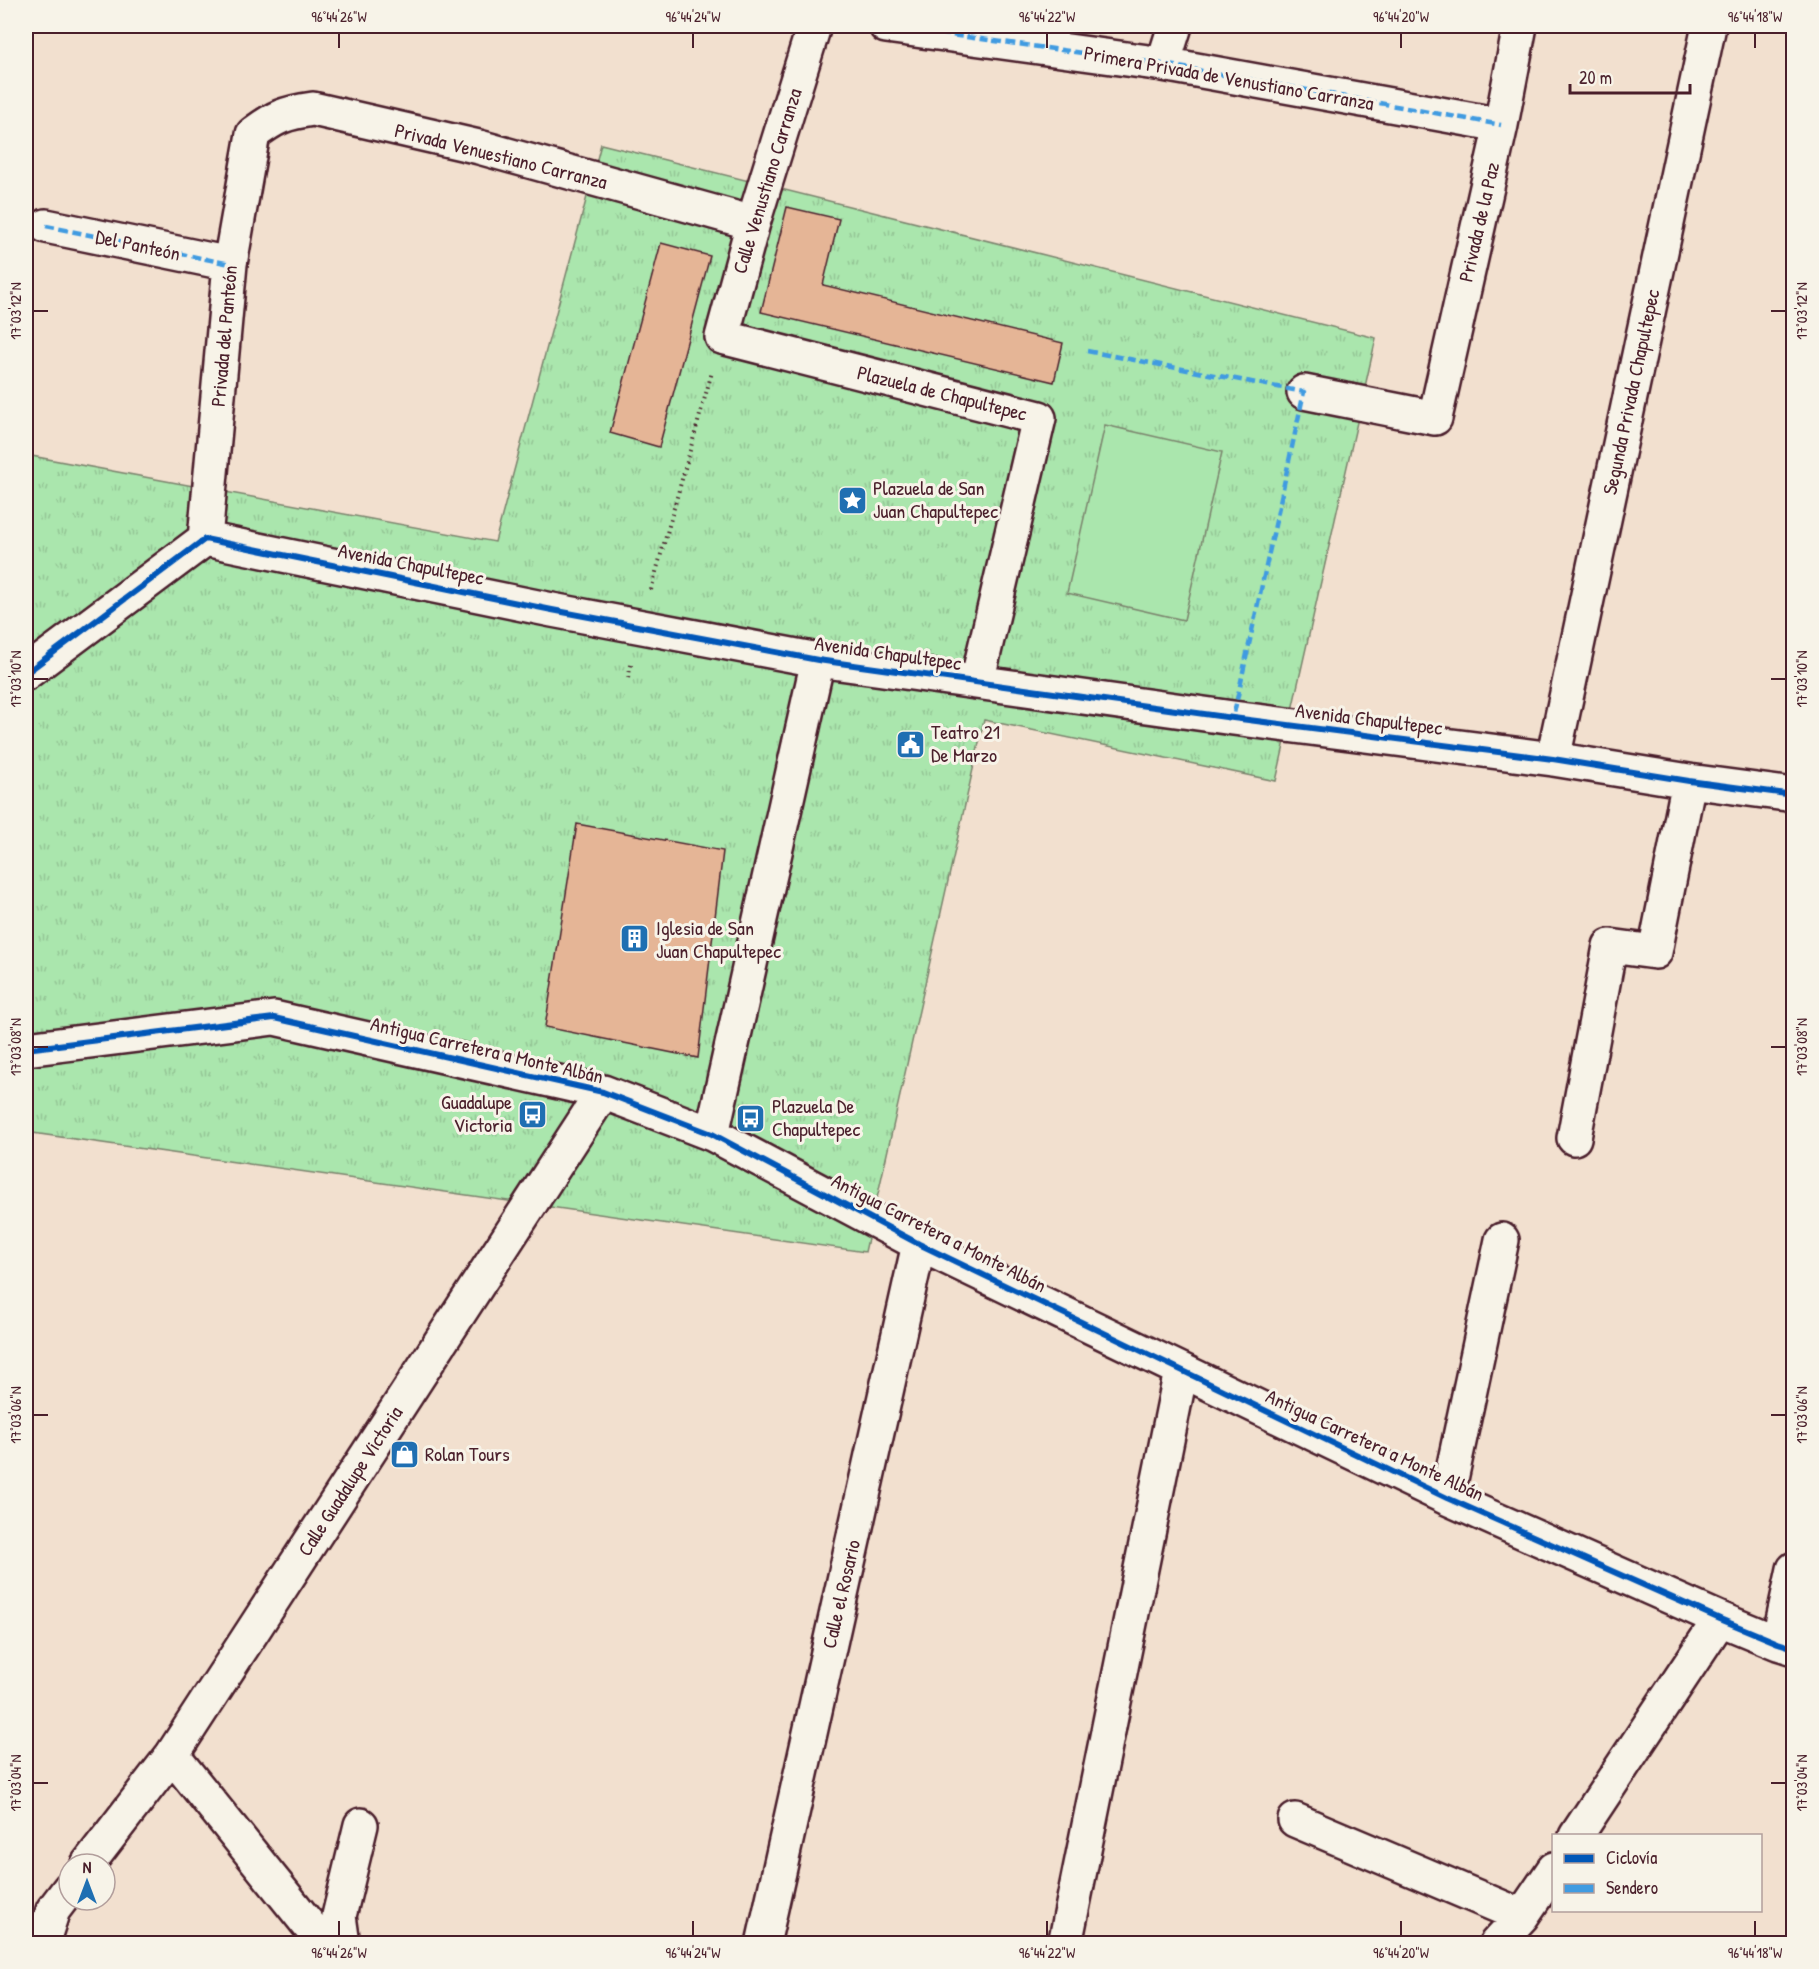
<svg xmlns="http://www.w3.org/2000/svg" width="1819" height="1969" viewBox="0 0 1819 1969" font-family="'Patrick Hand',sans-serif">
<style>
.grass{fill:url(#grass-tufts);stroke:#7a826c;stroke-width:1.5}
.pitch{fill:#aae6ad;stroke:#7a826c;stroke-width:1.5}
.building{fill:#e5b596;stroke:#4a1f2b;stroke-width:1.5}
.lines{fill:none;stroke-linecap:round;stroke-linejoin:round}
.minor-casing{stroke:#4a1f2b;stroke-width:38}
.path{stroke:#4a1f2b;stroke-width:4;stroke-dasharray:1.5 4.5;stroke-linecap:butt}
.minor{stroke:#f7f3e8;stroke-width:33}
.quiet{stroke:#409be1;stroke-width:4.5;stroke-dasharray:9 4.5;stroke-linecap:butt}
.cycleway-casing{stroke:#f7f3e8;stroke-width:10}
.cycleway{stroke:#0057b8;stroke-width:6}
.ticks{fill:none;stroke:#4a1f2b;stroke-width:2}
.labels{text-anchor:middle;stroke-width:6;stroke-linejoin:round;paint-order:stroke}
.street-label{font-size:20px;fill:#4a1f2b;stroke:#f7f3e8}
.poi-label{font-size:20px;fill:#4a1f2b;stroke:#f7f3e8;text-anchor:start}
.neatline{fill:none;stroke:#4a1f2b;stroke-width:2}
.ticks-label{font-size:15px;text-anchor:middle;fill:#4a1f2b}
</style>
<defs>
<pattern id="grass-tufts" width="24" height="20" patternUnits="userSpaceOnUse" patternTransform="scale(1.5)"><rect width="24" height="20" fill="#aae6ad"/><path d="M3 7l-1-3M5 7V3M7 7l1-3M15 17l-1-3M17 17v-4M19 17l1-3" fill="none" stroke="#94c595"/></pattern>
</defs>
<rect width="100%" height="100%" fill="#f2e0cf"/>
<filter id="ink" filterUnits="userSpaceOnUse"><feTurbulence type="fractalNoise" baseFrequency=".0167" numOctaves="2"/><feDisplacementMap in="SourceGraphic" scale="12" xChannelSelector="R" yChannelSelector="G"/><feConvolveMatrix kernelMatrix="1 2 1 2 8 2 1 2 1" color-interpolation-filters="sRGB"/></filter>
<g filter="url(#ink)">
<!-- grass -->
<path class="grass" d="M601 144 1376 338 1276 781 984 720 865 1252 26 1132V455L495 542Z"/>
<!-- pitch -->
<path class="pitch" d="M1105 425 1222 452 1184 620 1067 593Z"/>
<!-- building -->
<path class="building" d="M787 207 839 219 823 285 1063 343 1054 382 761 312Z
M661 243 710 256 659 447 610 433Z
M577 824 723 851 698 1058 545 1027Z"/>
<g class="lines">
<defs>
<path id="minor" d="M814 26 753 223 722 337 1039 418 977 682
M886 26 1163 64 1501 125
M1163 64 1175 26
M46 226 230 264
M1304 392 1435 418 1501 125 1520 26
M205 539 230 264 253 134C275 117 285 113 313 109L479 147 753 223
M26 673 205 539 552 610 818 660 1233 718 1553 759 1689 781 1794 795
M1553 759 1709 26
M26 1049 274 1018 603 1092 712 1134 919 1244 1447 1498 1720 1619 1778 1643 1794 1648
M712 1134 818 660
M1574 1138 1610 946 1655 952 1689 781
M1447 1498 1502 1240
M1778 1643 1794 1569
M172 1755 324 1944
M1295 1820 1522 1916
M1576 1836 1720 1619
M88 1864 172 1755 603 1092
M42 1944 53 1910 69 1889
M343 1944 339 1916 361 1825
M763 1944 919 1244
M1065 1944 1181 1371
M1496 1944 1522 1916 1554 1869"/>
</defs>
<!-- minor casing -->
<use href="#minor" class="minor-casing"/>
<!-- path -->
<path class="path" d="M651 590 712 372
M628 678 632 661"/>
<!-- minor -->
<use href="#minor" class="minor"/>
<!-- quiet -->
<path class="quiet" d="M886 26 1163 64 1501 125
M46 226 230 264
M1087 351 1304 392 1233 718"/>
<defs>
<path id="cycleway" d="M26 673 205 539 552 610 818 660 1233 718 1553 759 1689 781 1794 795
M26 1049 274 1018 603 1092 712 1134 919 1244 1447 1498 1720 1619 1778 1643 1794 1648"/>
</defs>
<!-- cycleway casing -->
<use href="#cycleway" class="cycleway-casing"/>
<!-- cycleway -->
<use href="#cycleway" class="cycleway"/>
</g>
</g>
<!-- ticks -->
<path class="ticks" d="M339 33V48M693 33V48M1047 33V48M1401 33V48M1755 33V48M33 311H48M1771 311H1786M33 679H48M1771 679H1786M33 1047H48M1771 1047H1786M33 1415H48M1771 1415H1786M33 1783H48M1771 1783H1786M339 1921V1936M693 1921V1936M1047 1921V1936M1401 1921V1936M1755 1921V1936"/>
<!-- icons -->
<defs>
<symbol id="sight-square" viewBox="-11 -11 22 22"><rect x="-9" y="-9" width="18" height="18" rx="4" fill="#1f6fb2" stroke="#f7f3e8"/><path d="M0-6L1.8-2.2L6-1.7L2.9 1.2L3.7 5.4L0 3.3L-3.7 5.4L-2.9 1.2L-6-1.7L-1.8-2.2Z" fill="#fff"/></symbol>
<symbol id="civic-square" viewBox="-11 -11 22 22"><rect x="-9" y="-9" width="18" height="18" rx="4" fill="#1f6fb2" stroke="#f7f3e8"/><path d="M-.6-6.5H3V-4.5H.6V-3L4-1V1h2V6H-6V1h2V-1L-.6-3ZM-1.2 2.5V6h2.4V2.5Z" fill="#fff"/></symbol>
<symbol id="building-square" viewBox="-11 -11 22 22"><rect x="-9" y="-9" width="18" height="18" rx="4" fill="#1f6fb2" stroke="#f7f3e8"/><path d="M-4-6H4V6H1V3H-1V6H-4ZM-2.5-4.3h1.7v1.8h-1.7ZM.8-4.3h1.7v1.8H.8ZM-2.5-1h1.7V.8h-1.7ZM.8-1h1.7V.8H.8Z" fill="#fff"/></symbol>
<symbol id="bus-square" viewBox="-11 -11 22 22"><rect x="-9" y="-9" width="18" height="18" rx="4" fill="#1f6fb2" stroke="#f7f3e8"/><path d="M-5-6H5V4H4V6H2V4H-2V6H-4V4H-5ZM-3.5-4V0h7V-4ZM-3.5 1.2v1.5H-2V1.2ZM2 1.2v1.5H3.5V1.2Z" fill="#fff"/></symbol>
<symbol id="shop-square" viewBox="-11 -11 22 22"><rect x="-9" y="-9" width="18" height="18" rx="4" fill="#1f6fb2" stroke="#f7f3e8"/><path d="M-5-2.5h2.3a2.7 3.5 0 0 1 5.4 0H5L5.5 6h-11ZM-1.5-2.5h3a1.5 2.3 0 0 0-3 0Z" fill="#fff"/></symbol>
</defs>
<g fill-rule="evenodd">
<use href="#sight-square" x="836" y="484" width="33" height="33"/>
<use href="#civic-square" x="894" y="728" width="33" height="33"/>
<use href="#building-square" x="618" y="922" width="33" height="33"/>
<use href="#bus-square" x="516" y="1098" width="33" height="33"/>
<use href="#bus-square" x="734" y="1102" width="33" height="33"/>
<use href="#shop-square" x="388" y="1438" width="33" height="33"/>
</g>
<g class="labels">
<!-- street labels -->
<g class="street-label">
<text transform="translate(1229 78) rotate(10)" y="7">Primera Privada de Venustiano Carranza</text>
<text transform="translate(501 156) rotate(14)" y="7">Privada Venuestiano Carranza</text>
<text transform="translate(767 181) rotate(-73)" y="7">Calle Venustiano Carranza</text>
<text transform="translate(1479 222) rotate(-77)" y="7">Privada de la Paz</text>
<text transform="translate(138 245) rotate(12)" y="7">Del Panteón</text>
<text transform="translate(224 336) rotate(-85)" y="7">Privada del Panteón</text>
<text transform="translate(1631 392) rotate(-78)" y="7">Segunda Privada Chapultepec</text>
<text transform="translate(942 393) rotate(14)" y="7">Plazuela de Chapultepec</text>
<text transform="translate(411 564) rotate(11)" y="7">Avenida Chapultepec</text>
<text transform="translate(888 653) rotate(8)" y="7">Avenida Chapultepec</text>
<text transform="translate(1369 719) rotate(7)" y="7">Avenida Chapultepec</text>
<text transform="translate(487 1050) rotate(13)" y="7">Antigua Carretera a Monte Albán</text>
<text transform="translate(939 1233) rotate(27)" y="7">Antigua Carretera a Monte Albán</text>
<text transform="translate(1375 1445) rotate(25)" y="7">Antigua Carretera a Monte Albán</text>
<text transform="translate(350 1481) rotate(-57)" y="7">Calle Guadalupe Victoria</text>
<text transform="translate(841 1594) rotate(-77)" y="7">Calle el Rosario</text>
</g>
<!-- poi labels -->
<g class="poi-label">
<text x="873" y="495">Plazuela de San<tspan x="873" dy="23">Juan Chapultepec</tspan></text>
<text x="931" y="739">Teatro 21<tspan x="931" dy="23">De Marzo</tspan></text>
<text x="656" y="935">Iglesia de San<tspan x="656" dy="23">Juan Chapultepec</tspan></text>
<text x="512" y="1109" text-anchor="end">Guadalupe<tspan x="512" dy="23">Victoria</tspan></text>
<text x="772" y="1113">Plazuela De<tspan x="772" dy="23">Chapultepec</tspan></text>
<text x="425" y="1461">Rolan Tours</text>
</g>
</g>
<!-- margin -->
<rect width="1819" height="1969" fill="none" stroke="#f7f3e8" stroke-width="66"/>
<!-- legend -->
<rect x="1552" y="1834" width="210" height="78" fill="#f7f3e8" stroke="#b29e9c" stroke-width="1.5"/>
<rect x="1564" y="1854" width="30" height="9" fill="#0057b8" stroke="#b29e9c" stroke-width="1.5"/>
<text x="1606" y="1864" font-size="18" fill="#4a1f2b">Ciclovía</text>
<rect x="1564" y="1884" width="30" height="9" fill="#409be1" stroke="#b29e9c" stroke-width="1.5"/>
<text x="1606" y="1894" font-size="18" fill="#4a1f2b">Sendero</text>
<!-- north arrow -->
<g transform="translate(87 1882)"><circle r="28" fill="#f7f3e8" stroke="#b29e9c" stroke-width="1.5"/>
<path d="M0-4.5L10 22L0 15L-10 22Z" fill="#1f6fb2"/>
<text y="-9" font-size="16" font-weight="bold" text-anchor="middle" fill="#4a1f2b">N</text>
</g>
<!-- scale -->
<path d="M1570 84v9h120v-9" fill="none" stroke="#4a1f2b" stroke-width="3"/>
<text x="1579" y="84" font-size="18" fill="#4a1f2b" stroke="#f7f3e8" stroke-width="4.5" paint-order="stroke">20 m</text>
<rect x="33" y="33" width="1753" height="1903" class="neatline"/>
<g class="ticks-label">
<text x="339" y="22">96°44'26"W</text>
<text x="693" y="22">96°44'24"W</text>
<text x="1047" y="22">96°44'22"W</text>
<text x="1401" y="22">96°44'20"W</text>
<text x="1755" y="22">96°44'18"W</text>
<text transform="translate(16 311) rotate(-90)" y="5">17°03'12"N</text>
<text transform="translate(1802 311) rotate(-90)" y="5">17°03'12"N</text>
<text transform="translate(16 679) rotate(-90)" y="5">17°03'10"N</text>
<text transform="translate(1802 679) rotate(-90)" y="5">17°03'10"N</text>
<text transform="translate(16 1047) rotate(-90)" y="5">17°03'08"N</text>
<text transform="translate(1802 1047) rotate(-90)" y="5">17°03'08"N</text>
<text transform="translate(16 1415) rotate(-90)" y="5">17°03'06"N</text>
<text transform="translate(1802 1415) rotate(-90)" y="5">17°03'06"N</text>
<text transform="translate(16 1783) rotate(-90)" y="5">17°03'04"N</text>
<text transform="translate(1802 1783) rotate(-90)" y="5">17°03'04"N</text>
<text x="339" y="1958">96°44'26"W</text>
<text x="693" y="1958">96°44'24"W</text>
<text x="1047" y="1958">96°44'22"W</text>
<text x="1401" y="1958">96°44'20"W</text>
<text x="1755" y="1958">96°44'18"W</text>
</g>
</svg>
